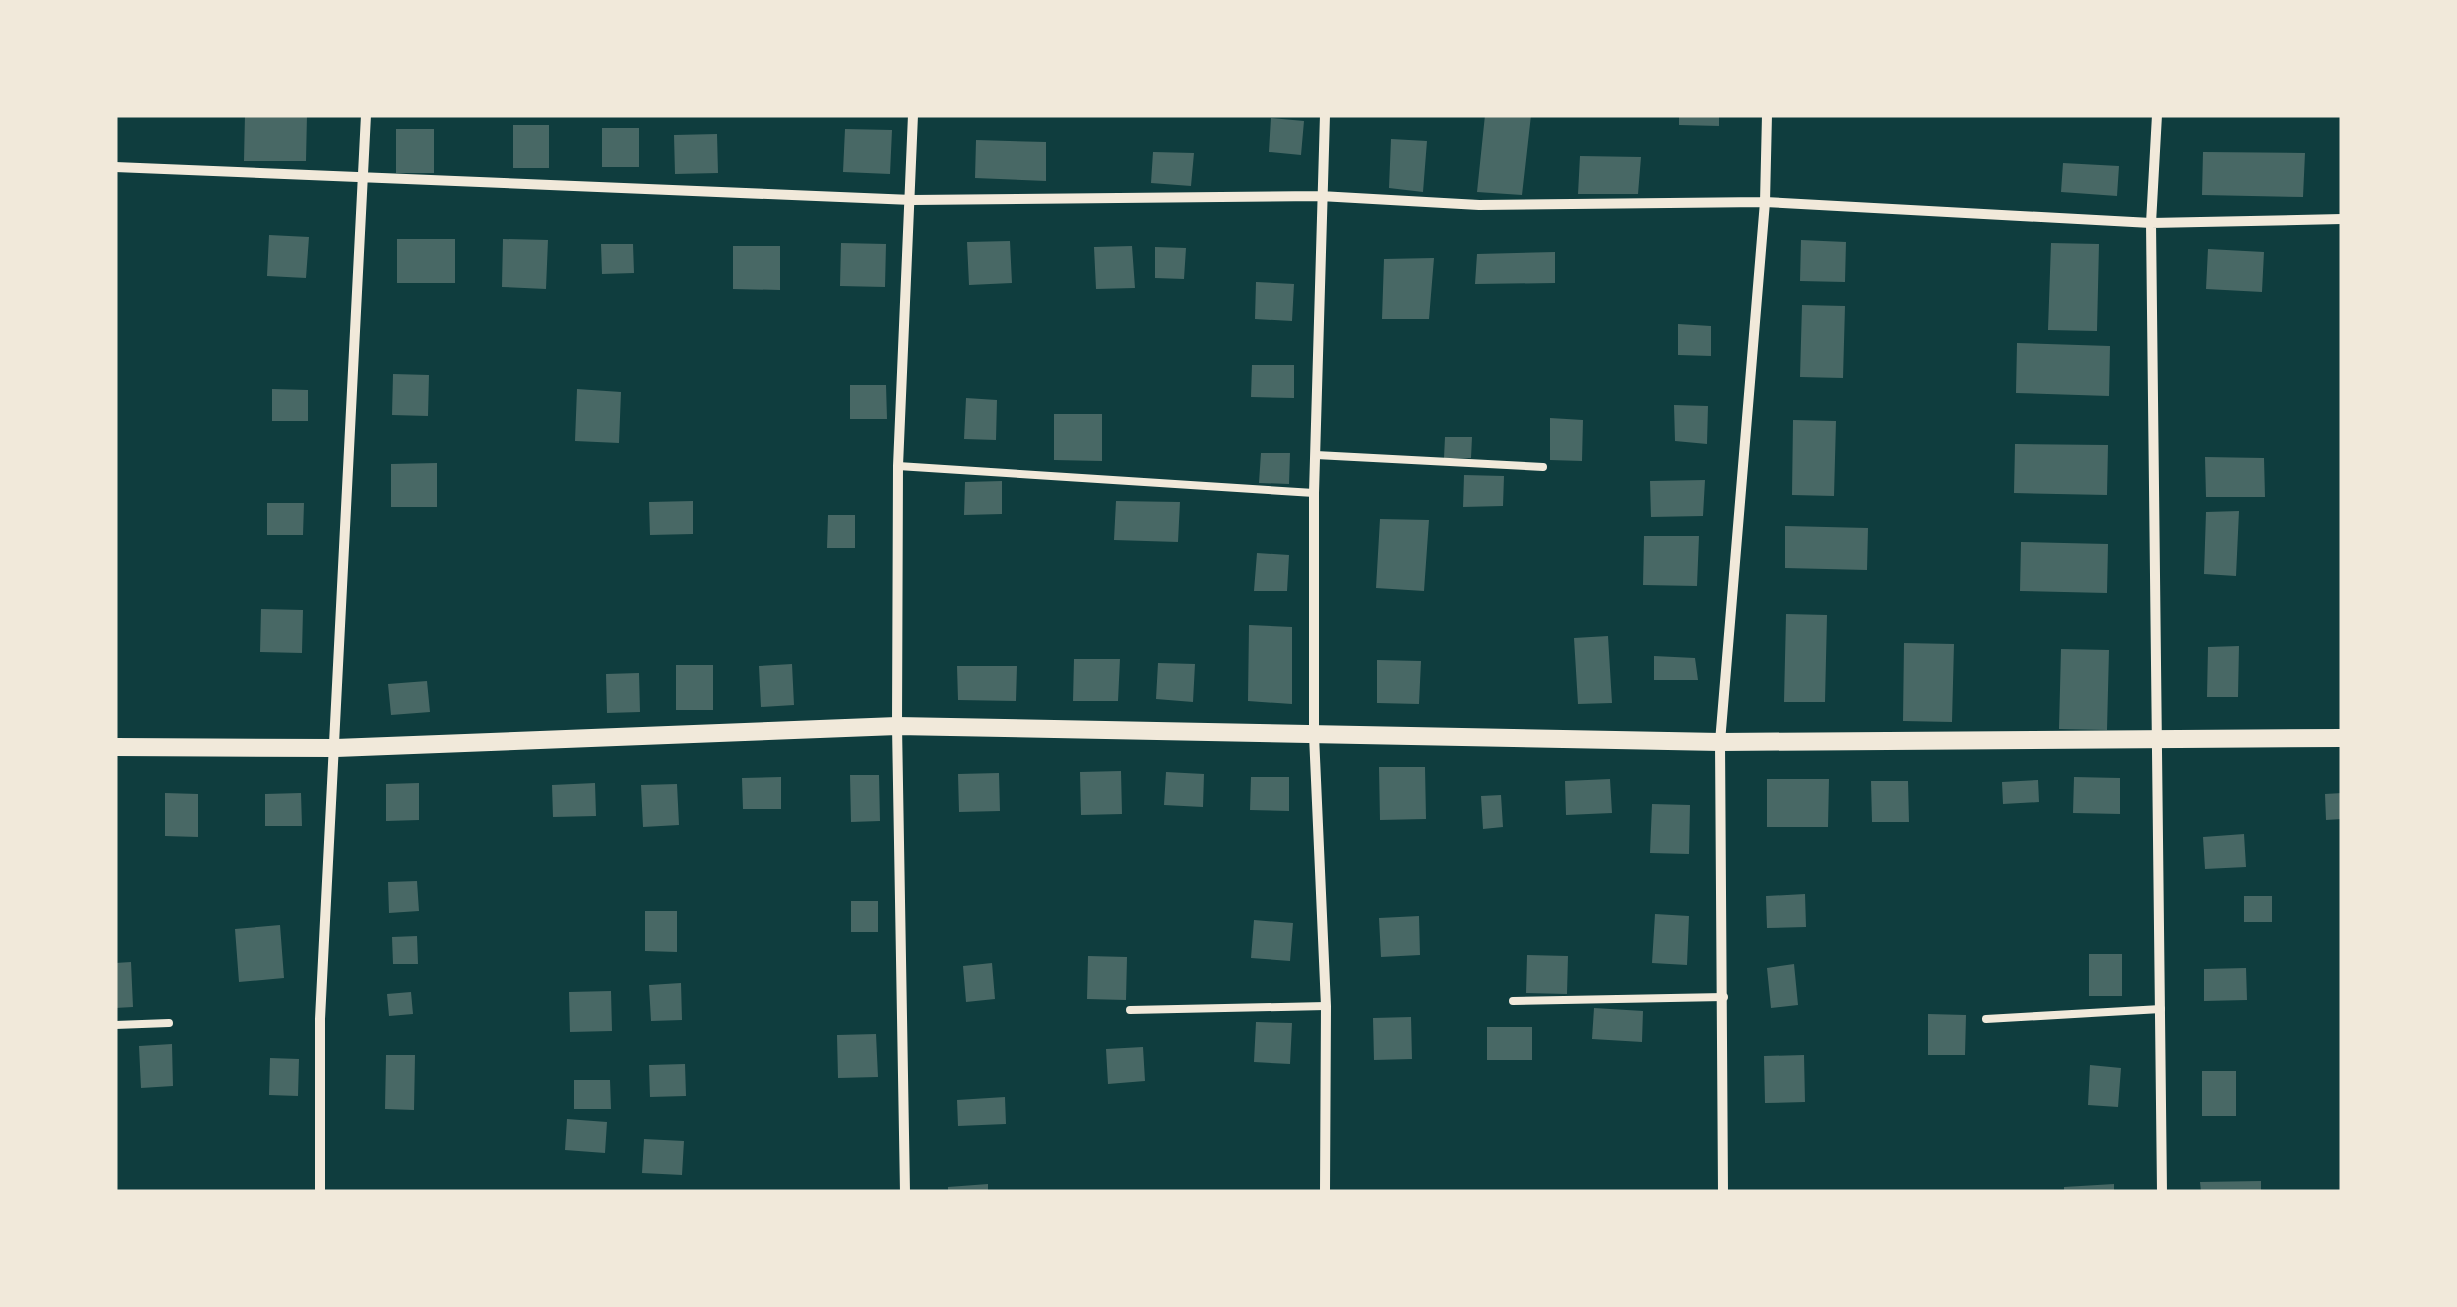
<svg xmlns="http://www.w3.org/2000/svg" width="2457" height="1307" viewBox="0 0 2457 1307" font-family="'Nunito Sans',sans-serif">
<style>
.building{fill:#486865}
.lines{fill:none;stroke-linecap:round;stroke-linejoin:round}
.service{stroke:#f1e9da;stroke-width:8}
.minor{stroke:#f1e9da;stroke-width:10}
.tertiary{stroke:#f1e9da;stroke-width:18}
</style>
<rect width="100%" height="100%" fill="#0f3d3e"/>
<!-- building -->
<path class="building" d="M245 115H307L306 161H244Z
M1485 115H1531L1522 195 1477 192Z
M1679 115H1719V126L1679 125Z
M1271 118 1304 121 1301 155 1269 152Z
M513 125H549V168H513Z
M602 128H639V167H602Z
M396 129H434V173H396Z
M845 129 892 130 890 174 843 172Z
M717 134 718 173 675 174 674 135Z
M1391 139 1427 141 1423 192 1389 188Z
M976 140 1046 142V181L975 178Z
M1153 152 1194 153 1191 186 1151 183Z
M2203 152 2305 153 2303 197 2202 195Z
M1580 156 1641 157 1638 194H1578Z
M2063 163 2119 166 2117 196 2061 192Z
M269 235 309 237 306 278 267 276Z
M397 239H455V283H397Z
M503 239 548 240 546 289 502 287Z
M1801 240 1846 242 1845 282 1800 281Z
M1010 241 1012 283 969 285 967 242Z
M841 243 886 244 885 287 840 286Z
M2051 243 2099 244 2097 331 2048 330Z
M601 244H633L634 273 602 274Z
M733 246H780V290L733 289Z
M1132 246 1135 288 1096 289 1094 247Z
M1155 247 1186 248 1184 279 1155 278Z
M2208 249 2264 252 2262 292 2206 289Z
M1555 252V283L1475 284 1477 254Z
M1434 258 1429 319H1382L1384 259Z
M1256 282 1294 284 1292 321 1255 319Z
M1802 305 1845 306 1843 378 1800 377Z
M1678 324 1711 326V356L1678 355Z
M2017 343 2110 346 2109 396 2016 393Z
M1252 365H1294V398L1251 397Z
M393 374 429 375 428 416 392 415Z
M850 385H886L887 419H850Z
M272 389 308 390V421H272Z
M577 389 621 392 619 443 575 441Z
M966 398 997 400 996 440 964 439Z
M1674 405 1708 406 1707 444 1675 441Z
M1054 414H1102V461L1054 460Z
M1550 418 1583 420 1582 461 1550 460Z
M1793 420 1836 421 1834 496 1792 495Z
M1445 437H1472L1471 458H1444Z
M2015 444 2108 445 2107 495 2014 493Z
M1261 453H1290L1289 484 1259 483Z
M2205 457 2264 458 2265 497H2206Z
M437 463V507H391V464Z
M1464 475 1504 476 1503 506 1463 507Z
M1705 480 1703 516 1651 517 1650 481Z
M1002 481V514L964 515 965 482Z
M693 501V534L650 535 649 502Z
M1116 501 1180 502 1178 542 1114 540Z
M267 503H304L303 535H267Z
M2239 511 2236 576 2204 574 2206 512Z
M828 515H855V548H827Z
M1380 519 1429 520 1424 591 1376 588Z
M1785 526 1868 528 1867 570 1785 568Z
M1644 536H1699L1697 586 1643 585Z
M2021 542 2108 544 2107 593 2020 591Z
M1257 553 1289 555 1287 591H1254Z
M261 609 303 610 302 653 260 652Z
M1786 614 1827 615 1825 702H1784Z
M1249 625 1292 627V704L1248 701Z
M1608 636 1612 703 1578 704 1574 638Z
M1904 643 1954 644 1952 722 1903 721Z
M2239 646 2238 697H2207L2208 647Z
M2061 649 2109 650 2107 730 2059 729Z
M1654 656 1695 658 1698 680H1654Z
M1074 659H1120L1118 701H1073Z
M1377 660 1421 661 1419 704 1377 703Z
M1158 663 1195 664 1193 702 1156 699Z
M792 664 794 705 761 707 759 666Z
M676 665H713V710H676Z
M957 666H1017L1016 701 958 700Z
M639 673 640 712 607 713 606 674Z
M427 681 430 712 391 715 388 684Z
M1379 767H1425L1426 819 1380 820Z
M1121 771 1122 814 1081 815 1080 772Z
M1166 772 1204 774 1203 807 1164 805Z
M999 773 1000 811 959 812 958 774Z
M850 775H879L880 821 851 822Z
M781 777V809H743L742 778Z
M1251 777H1289V811L1250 810Z
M2074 777 2120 778V814L2073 813Z
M1610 779 1612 813 1566 815 1565 781Z
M1767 779H1829L1828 827H1767Z
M2038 780 2039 802 2003 804 2002 782Z
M1871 781H1908L1909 822H1872Z
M419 783V820L386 821V784Z
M595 783 596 816 553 817 552 785Z
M677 784 679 825 643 827 641 785Z
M165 793 198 794V837L165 836Z
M301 793 302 826H265V794Z
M2342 793V819L2326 820 2325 794Z
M1501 795 1503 827 1483 829 1481 796Z
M1652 804 1690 805 1689 854 1650 853Z
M2244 834 2246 867 2205 869 2203 837Z
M417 881 419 911 389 913 388 882Z
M1805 894 1806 927 1767 928 1766 896Z
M2244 896H2272V922H2244Z
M851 901H878V932H851Z
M645 911H677V952L645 951Z
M1655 914 1689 916 1687 965 1652 963Z
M1419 916 1420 955 1381 957 1379 918Z
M1254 920 1293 923 1290 961 1251 958Z
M280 925 284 978 239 982 235 929Z
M417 936 418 964H393L392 937Z
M2089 954H2122V996H2089Z
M1527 955 1568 956 1567 994 1526 993Z
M1088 956 1127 957 1126 1000 1087 999Z
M131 962 133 1007 115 1008V963Z
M992 963 995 999 966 1002 963 966Z
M1794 964 1798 1005 1771 1008 1767 968Z
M2246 968 2247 1000 2204 1001V969Z
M681 983 682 1020 651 1021 649 985Z
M611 991 612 1031 570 1032 569 992Z
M411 992 413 1014 389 1016 387 994Z
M1594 1008 1643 1011 1642 1042 1592 1039Z
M1928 1014 1966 1015 1965 1055H1928Z
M1411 1017 1412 1059 1374 1060 1373 1018Z
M1256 1022 1292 1023 1290 1064 1254 1062Z
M1487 1027H1532V1060H1487Z
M876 1034 878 1077 838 1078 837 1035Z
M172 1044 173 1086 141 1088 139 1046Z
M1143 1047 1145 1081 1108 1084 1106 1049Z
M386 1055H415L414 1110 385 1109Z
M1804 1055 1805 1102 1765 1103 1764 1056Z
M270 1058 299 1059 298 1096 269 1095Z
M685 1064 686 1096 650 1097 649 1065Z
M2090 1065 2121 1068 2118 1107 2088 1105Z
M2202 1071H2236V1116H2202Z
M574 1080H610L611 1109H574Z
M1005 1097 1006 1124 958 1126 957 1100Z
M567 1119 607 1122 605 1153 565 1150Z
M644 1139 684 1141 682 1175 642 1173Z
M2261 1181V1192H2201L2200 1182Z
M988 1184V1192H948V1187Z
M2114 1184V1192H2064V1187Z"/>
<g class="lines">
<!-- service -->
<path class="service" d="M1316 455 1543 467
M898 466 1314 493
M1513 1001 1724 997
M1130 1010 1326 1006
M1986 1019 2161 1009
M115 1025 169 1023"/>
<!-- minor -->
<path class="minor" d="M1325 115 1314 493V735L1326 1006 1325 1192
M2157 115 2151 223 2162 1192
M115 167 912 200 1320 196 1479 205 1765 202 2151 223 2342 219
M320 1192V1019L366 115
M905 1192 897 726 898 466 913 115
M1723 1192 1720 742 1765 202 1767 115"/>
<!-- tertiary -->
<path class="tertiary" d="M115 747 336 748 897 726 1720 742 2342 738"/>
</g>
<!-- border -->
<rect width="2457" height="1307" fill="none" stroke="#f1e9da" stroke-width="235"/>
</svg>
